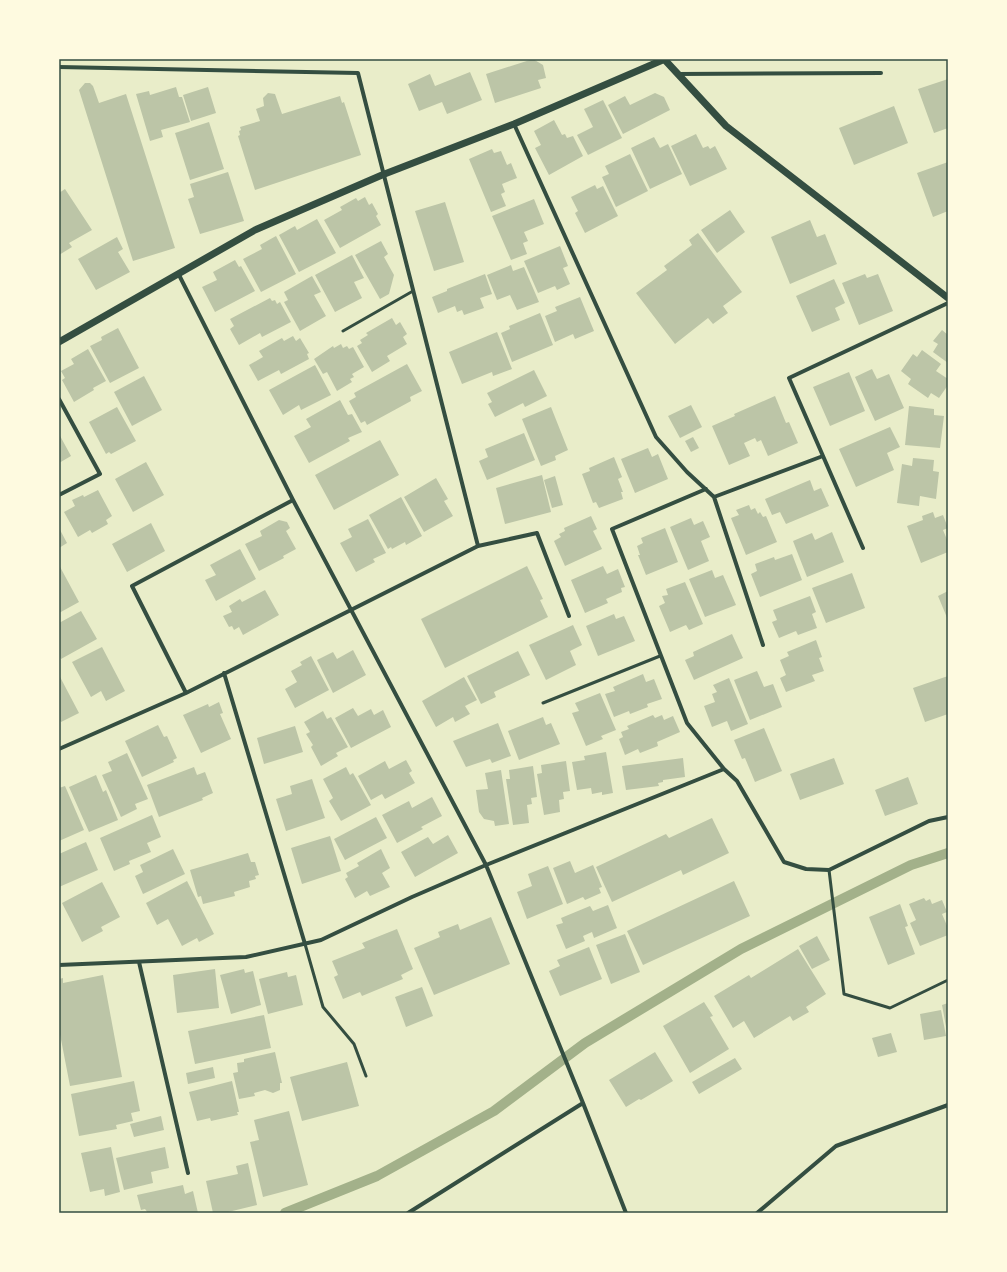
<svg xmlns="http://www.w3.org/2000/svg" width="1007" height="1272" viewBox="0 0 1007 1272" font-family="'Roboto Serif',serif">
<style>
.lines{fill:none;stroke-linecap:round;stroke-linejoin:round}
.stream{stroke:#a3b18a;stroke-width:10}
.building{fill:#bcc5a7}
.service{stroke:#344e41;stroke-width:3}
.minor{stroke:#344e41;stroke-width:4}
.tertiary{stroke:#344e41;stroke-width:7}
.neatline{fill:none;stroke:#344e41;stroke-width:1.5}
</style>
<rect width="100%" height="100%" fill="#e9edc9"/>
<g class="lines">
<!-- stream -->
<path class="stream" d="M285 1213 377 1176 494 1111 585 1043 741 949 911 865 948 853"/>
</g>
<!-- building -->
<path class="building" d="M533 59 543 65 546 78 538 80 541 88 495 103 486 74Z
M470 72 482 100 447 114 442 102 419 111 408 84 430 74 435 86Z
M948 79V128L934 133 918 89Z
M85 83H90L93 86 99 103 126 94 175 248 133 261 79 90Z
M176 87 179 97H182L190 122 161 130 163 137 150 141 136 94 149 91 150 95Z
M208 87 216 113 191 121 183 95Z
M268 93 275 94 282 114 340 96 342 103 344 102 361 155 255 190 238 136 240 135 239 131 241 130 240 127 260 121 256 109 264 106 263 98Z
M655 93 664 97 670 110 623 134 608 105 625 96 630 105Z
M603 100 622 138 588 155 577 135 593 127 584 109Z
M894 106 908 143 854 165 839 128Z
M554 120 562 135 565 134 567 138 573 136 583 156 549 175 535 148 541 145 534 131Z
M209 122 224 169 190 180 175 133Z
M696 134 703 148 708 146 710 149 715 146 727 169 690 186 671 146Z
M654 137 660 148 668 144 682 174 650 189 631 148Z
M492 149 494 153 501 151 507 165 511 163 517 178 502 184 505 192 501 194 506 206 491 212 469 159Z
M630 154 648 191 616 207 602 177 609 174 605 166Z
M948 162V211L933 217 917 173Z
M228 172 244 221 200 234 188 199 194 197 190 184Z
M595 185 597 189 603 186 618 216 585 233 575 213 578 211 571 197Z
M65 189 92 230 69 243 72 247 59 255V193Z
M365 197 369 205 372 203 378 214 376 216 381 225 340 248 324 220 342 210 340 207 356 198 358 201Z
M534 199 544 224 524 232 528 241 523 243 527 254 511 260 492 216Z
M445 202 464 262 434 271 415 211Z
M730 210 745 232 717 253 701 230Z
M317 219 336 253 299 272 279 235 295 226 297 230Z
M810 220 817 237 825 234 837 264 790 284 771 237Z
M698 233 742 292 723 306 728 313 713 324 708 318 675 344 636 293 667 270 664 266 692 245 689 240Z
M276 236 296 274 261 292 243 259 262 249 260 245Z
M117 237 123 249 118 252 130 272 96 290 78 259Z
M381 241 388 254 384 257 394 275 389 294 380 299 355 255Z
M560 246 568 266 563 268 570 284 557 290 555 286 538 293 524 261Z
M352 255 364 278 354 282 362 298 335 312 315 275Z
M235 260 239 267 241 266 255 291 215 312 202 287 217 280 213 272Z
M511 265 513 271 524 267 539 302 517 310 510 295 497 300 487 275Z
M485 274 492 294 480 298 484 308 464 315 462 310 457 312 455 306 438 313 432 297 447 291V289Z
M865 274 867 278 878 274 893 311 859 325 842 283Z
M312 276 321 292 314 295 326 316 300 331 284 302 288 300 284 292Z
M834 279 845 303 835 308 840 320 812 332 796 296Z
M580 297 594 331 575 339 573 334 555 342 545 316 557 311 555 307Z
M270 298 272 301 275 300 277 304 280 302 291 322 262 337 260 333 239 345 230 329 234 326 230 319Z
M540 313 553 345 512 362 501 333 510 329 509 326Z
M392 318 396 325 400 322 407 334 403 337 407 344 387 356 390 361 372 372 357 346 362 343 360 340 368 335 366 333Z
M118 328 139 368 110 383 90 346 102 340 101 337Z
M942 330 948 335V363L933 352 938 344 933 341Z
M497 332 512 369 493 376 492 372 462 384 449 352Z
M293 336 296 341 300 338 309 353 307 354 309 359 281 374 279 370 258 381 249 365 263 357 259 351 282 338 284 341Z
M341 344 343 348 347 346 349 349 353 347 364 367 352 374 354 377 350 379 352 382 337 391 327 372 323 374 314 359 333 346 334 348Z
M88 349 106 381 93 388 94 390 74 402 62 380 65 378 61 371 74 364 71 359Z
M922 350 941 364 936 371 948 379V385L939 398 931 393 928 398 908 384 911 379 901 371 913 354 917 357Z
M407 364 422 391 410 397 411 401 367 425 365 421 361 423 349 401 356 397 354 393Z
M315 365 331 395 301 410 299 405 283 415 269 390Z
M872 369 877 379 889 374 904 408 875 421 855 377Z
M534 370 547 396 525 407 523 403 495 417 488 404 492 402 487 393Z
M849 372 865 411 830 426 813 387Z
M144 376 162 410 132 426 114 392Z
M775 396 786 423 789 422 798 443 768 456 761 440 757 442 755 438 744 443 750 456 729 465 712 426 735 416 734 414Z
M340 400 348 415 352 414 362 432 348 438 350 441 309 463 294 436 311 427 306 419Z
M691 405 702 427 680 438 668 416Z
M909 406 934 409V415L944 416 940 448 905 445Z
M117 407 136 441 111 454 109 452 106 454 89 422Z
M551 407 568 450 555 456 556 460 541 466 522 419Z
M890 427 900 447 887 453 894 470 856 487 839 449Z
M524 433 535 460 487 480 479 461 488 457 485 449Z
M59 434 71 456 59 463Z
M693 437 699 448 691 452 685 441Z
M380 440 399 475 334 510 315 475Z
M648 448 652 457 658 454 668 479 635 493 621 459Z
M614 457 622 477 618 479 623 492H621L623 499 599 508 596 502 593 503 582 474 590 471 589 468Z
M913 458 934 460 933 471 939 472 936 499 920 496 919 506 897 503 902 464 912 466Z
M146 462 164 495 133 512 115 479Z
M542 475 551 512 505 524 496 488Z
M555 476 563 505 552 508 544 480Z
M436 478 448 499 444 501 453 516 424 532 404 497Z
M810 480 814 491 821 488 829 506 786 524 780 512 772 515 765 499Z
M98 490 112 516 106 520 108 524 92 533 90 530 78 537 64 512 75 506 72 500 83 495 84 497Z
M401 497 422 536 406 545 405 542 392 549 391 547 388 549 369 515Z
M749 505 751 510 755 508 758 514 760 512 763 517 766 516 777 542 746 555 731 518 739 515 736 510Z
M933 512 935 518 943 515 948 528 943 530 948 542V552L921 563 907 526 923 520 922 516Z
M591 516 597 529 593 531 602 549 565 566 554 541 561 537 559 534 565 531 564 528Z
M691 518 694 525 703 521 710 537 701 541 709 561 688 570 670 527Z
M368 519 386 553 373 559 375 562 356 572 340 543 352 537 348 529Z
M279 520 287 522 290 528 286 531 296 549 283 556 284 558 259 571 245 544 262 536 260 531Z
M151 523 165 551 127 572 112 544Z
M59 528 67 543 59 548Z
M665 528 678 562 646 575 638 555H640L637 546 643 543 641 538Z
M832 532 844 562 807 577 793 541 812 533 815 540Z
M240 549 256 579 216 601 205 580 216 575 210 565Z
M792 554 802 580 760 597 751 574 757 571 755 564 774 557 775 560Z
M59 565 79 602 59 613Z
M527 566 543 599 540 600 548 617 445 668 421 619Z
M603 566 607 574 618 569 625 587 621 588 622 592 606 599 608 603 585 613 571 580Z
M712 570 715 578 723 575 736 605 705 617 689 579Z
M852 573 865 608 826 623 812 588Z
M685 582 703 624 689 630 686 625 670 632 659 606 665 603 662 596 668 595 666 589Z
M265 590 279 615 243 635 239 627 234 630 232 626 229 627 223 616 232 612 229 606 240 599 242 602Z
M948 591V620L938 596Z
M810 596 816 612 812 614 817 628 798 635 796 631 779 638 772 622 777 620 773 610Z
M81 611 97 639 61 659 59 655V623Z
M614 614 616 619 624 616 635 641 598 656 586 626Z
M573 625 582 645 570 651 576 665 546 680 529 645Z
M732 634 743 658 694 680 685 660 694 656 693 652Z
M816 640 822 657 819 658 824 671 812 675 815 681 786 692 780 678 786 675 780 660 789 656 787 652Z
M102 647 125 691 106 701 101 691 91 697 72 662Z
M353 650 366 675 333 693 317 660 333 652 337 659Z
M518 651 530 675 494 692 496 697 481 704 467 676Z
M311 656 329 690 295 708 285 689 297 682 291 671 302 665 300 662Z
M757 671 764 687 773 684 782 707 750 720 734 680Z
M643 674 646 682 654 679 662 699 647 704 648 707 630 714 629 711 614 717 605 694 615 691 613 687Z
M59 675 79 713 61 722 59 719Z
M948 676V714L925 722 913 688Z
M464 677 477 700 465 706 470 714 455 722 453 717 436 727 422 701Z
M729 678 748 724 731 731 727 721 712 727 704 706 715 702 712 694 717 692 713 685Z
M600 693 616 730 601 736 603 739 586 746 572 713 579 711 575 703Z
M219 702 223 713 220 714 231 739 201 753 183 715 208 704 209 707Z
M353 708 358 716 371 709 374 715 383 710 391 727 351 748 335 718Z
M323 711 327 719 331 717 348 747 336 753 338 756 321 766 311 747 313 745 306 734 310 732 304 722Z
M653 715 655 718 662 715 664 720 673 716 680 732 657 742 658 746 640 753 638 749 625 755 619 739 623 737 621 732 629 729 627 726Z
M543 717 546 725 551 723 560 744 519 760 508 731Z
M498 723 511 756 492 763 490 759 466 767 453 741Z
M158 725 164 737 167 736 177 758 173 760 174 762 142 777 125 741Z
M295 726 303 752 264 764 257 738Z
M764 728 782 771 755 782 745 758 742 759 734 740Z
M606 752 613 793 602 795V792L592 794 591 788 577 790 572 762 585 760 584 756Z
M127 753 148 799 135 804 137 809 121 817 102 775 112 771 108 762Z
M683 758 685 777 663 780V782L658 783 659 786 626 790 622 766Z
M834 758 844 784 800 800 790 774Z
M406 760 412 771 409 773 415 783 385 799 382 794 371 800 358 776 385 761 389 769Z
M566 761 570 791 563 792 564 799 559 800 560 812 544 815 537 774 542 773 541 765Z
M533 766 537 797 531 798 532 804 527 805 529 823 513 825 506 779H510L509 770Z
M194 767 197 775 205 772 213 793 202 798 203 800 159 817 147 785Z
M346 767 350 775 353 773 371 805 341 821 329 801 333 798 323 779Z
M501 770 509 824 495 826 494 821 484 819 479 812 476 790 488 789 485 773Z
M96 775 103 792 106 790 118 820 89 832 69 787Z
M908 777 918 804 885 816 875 790Z
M312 779 325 818 286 831 276 799 292 794 290 786Z
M65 786 84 830 59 841V788Z
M432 797 442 816 421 827 423 829 397 843 382 815 409 801 412 808Z
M152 815 161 837 147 843 151 852 129 861 130 864 114 871 100 838Z
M376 817 387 838 345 860 334 839Z
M712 818 729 853 683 875 681 870 612 902 596 867 666 834 669 838Z
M448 835 458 853 415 877 401 852 428 837 433 844Z
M330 836 341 871 302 884 291 848Z
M86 842 98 870 59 887V854Z
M173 849 185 874 143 894 135 876 143 872 140 865Z
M381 849 390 868 382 873 390 887 370 896 367 891 355 898 345 879 348 877 346 873 359 866 357 863Z
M248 853 251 862H255L259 875 255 876 256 879 249 881 250 887 234 892 235 896 203 904 201 896 198 897 190 870Z
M570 861 575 873 593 865 602 887 599 888 601 893 585 900 583 897 567 904 553 868Z
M548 866 563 904 527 919 517 892 532 886 528 874Z
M187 881 214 934 199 942 197 938 182 946 168 919 157 925 146 903Z
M734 881 750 916 643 965 627 931Z
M102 882 120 917 101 927 103 931 82 942 62 903Z
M924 898 926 901 930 899 932 904 942 900 947 912 942 914 948 928V935L920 946 910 923 916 920 909 904Z
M900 904 908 926 905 927 915 954 888 965 869 917Z
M608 905 617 928 594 938 592 932 583 936 585 941 566 949 556 925 563 923 561 918 590 906 593 911Z
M491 917 510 964 434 995 414 948 440 937 438 932 458 924 460 930Z
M397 929 413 969 401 975 403 979 362 996 360 992 343 999 334 977 338 975 332 961 365 948 362 943Z
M625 934 640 972 611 984 596 945Z
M817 936 830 960 812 969 799 946Z
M589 947 602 979 560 996 549 971 560 966 557 960Z
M798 949 826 994 806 1007 809 1012 793 1021 790 1016 754 1038 744 1021 733 1028 714 996 749 975 751 978Z
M215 969 219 1008 177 1013 173 975Z
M244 969 245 973 253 971 261 1005 231 1014 220 975Z
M287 972 288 977 296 975 303 1005 268 1014 259 979Z
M103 975 122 1077 70 1086 59 1029V979L63 978V983Z
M422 987 433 1016 406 1027 395 997Z
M704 1002 713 1016 710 1017 729 1049 690 1073 663 1026Z
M948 1003V1032H947L942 1005Z
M941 1010 946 1036 924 1040 920 1014Z
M264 1015 271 1048 195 1064 188 1031Z
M891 1033 897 1052 878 1057 872 1038Z
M275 1052 282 1083H280V1090L273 1093 265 1090 254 1093 255 1096 239 1099 233 1073 238 1072 237 1063 244 1062V1059Z
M655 1052 673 1081 641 1100 639 1099 626 1107 609 1080Z
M735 1058 742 1069 699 1094 692 1082Z
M347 1062 359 1106 302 1121 290 1077Z
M213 1067 215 1078 188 1084 186 1073Z
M134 1081 140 1111 131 1113 133 1121 116 1125 117 1129 79 1136 71 1094Z
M232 1081 239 1112H237L238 1115 211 1121 210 1118 197 1121 189 1092Z
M289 1111 308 1185 263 1197 250 1142 259 1140 254 1120Z
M161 1116 164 1130 134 1137 130 1124Z
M111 1147 120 1192 105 1196 104 1189 90 1192 81 1153Z
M165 1147 169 1168 151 1172 153 1183 124 1190 116 1158Z
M248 1163 257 1205 224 1213H213L206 1181 238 1174 236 1166Z
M183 1185 185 1194 193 1191 198 1213H148L145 1209 141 1210 137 1195Z"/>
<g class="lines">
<!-- service -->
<path class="service" d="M343 331 413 291
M543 703 660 656
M829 870 844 994 890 1008 948 980
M305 944 323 1007 354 1044 366 1076"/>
<!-- minor -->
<path class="minor" d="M59 67 358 73 478 546 186 693 59 749
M678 74 881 73
M514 124 656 437 687 472 714 497 763 645
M178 273 293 500 486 865 583 1103
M59 399 100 474 59 495
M823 456 863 548
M706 489 612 529 687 723 724 769
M714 497 823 456 789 378 948 303
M478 546 537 533 569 616
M224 673 305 944
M186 693 132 586 293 500
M139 962 188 1173
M59 965 246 957 321 940 412 897 486 865 724 769 737 781 784 862 806 869 829 870 929 821 948 817
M408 1213 583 1103 626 1213
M757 1213 836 1146 948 1105"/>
<!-- tertiary -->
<path class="tertiary" d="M664 59 726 126 948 298
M59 342 255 230 382 175 514 124 665 59"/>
</g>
<!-- border -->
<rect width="1007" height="1272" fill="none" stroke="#fefae0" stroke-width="120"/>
<rect x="60" y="60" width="887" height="1152" class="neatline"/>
</svg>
